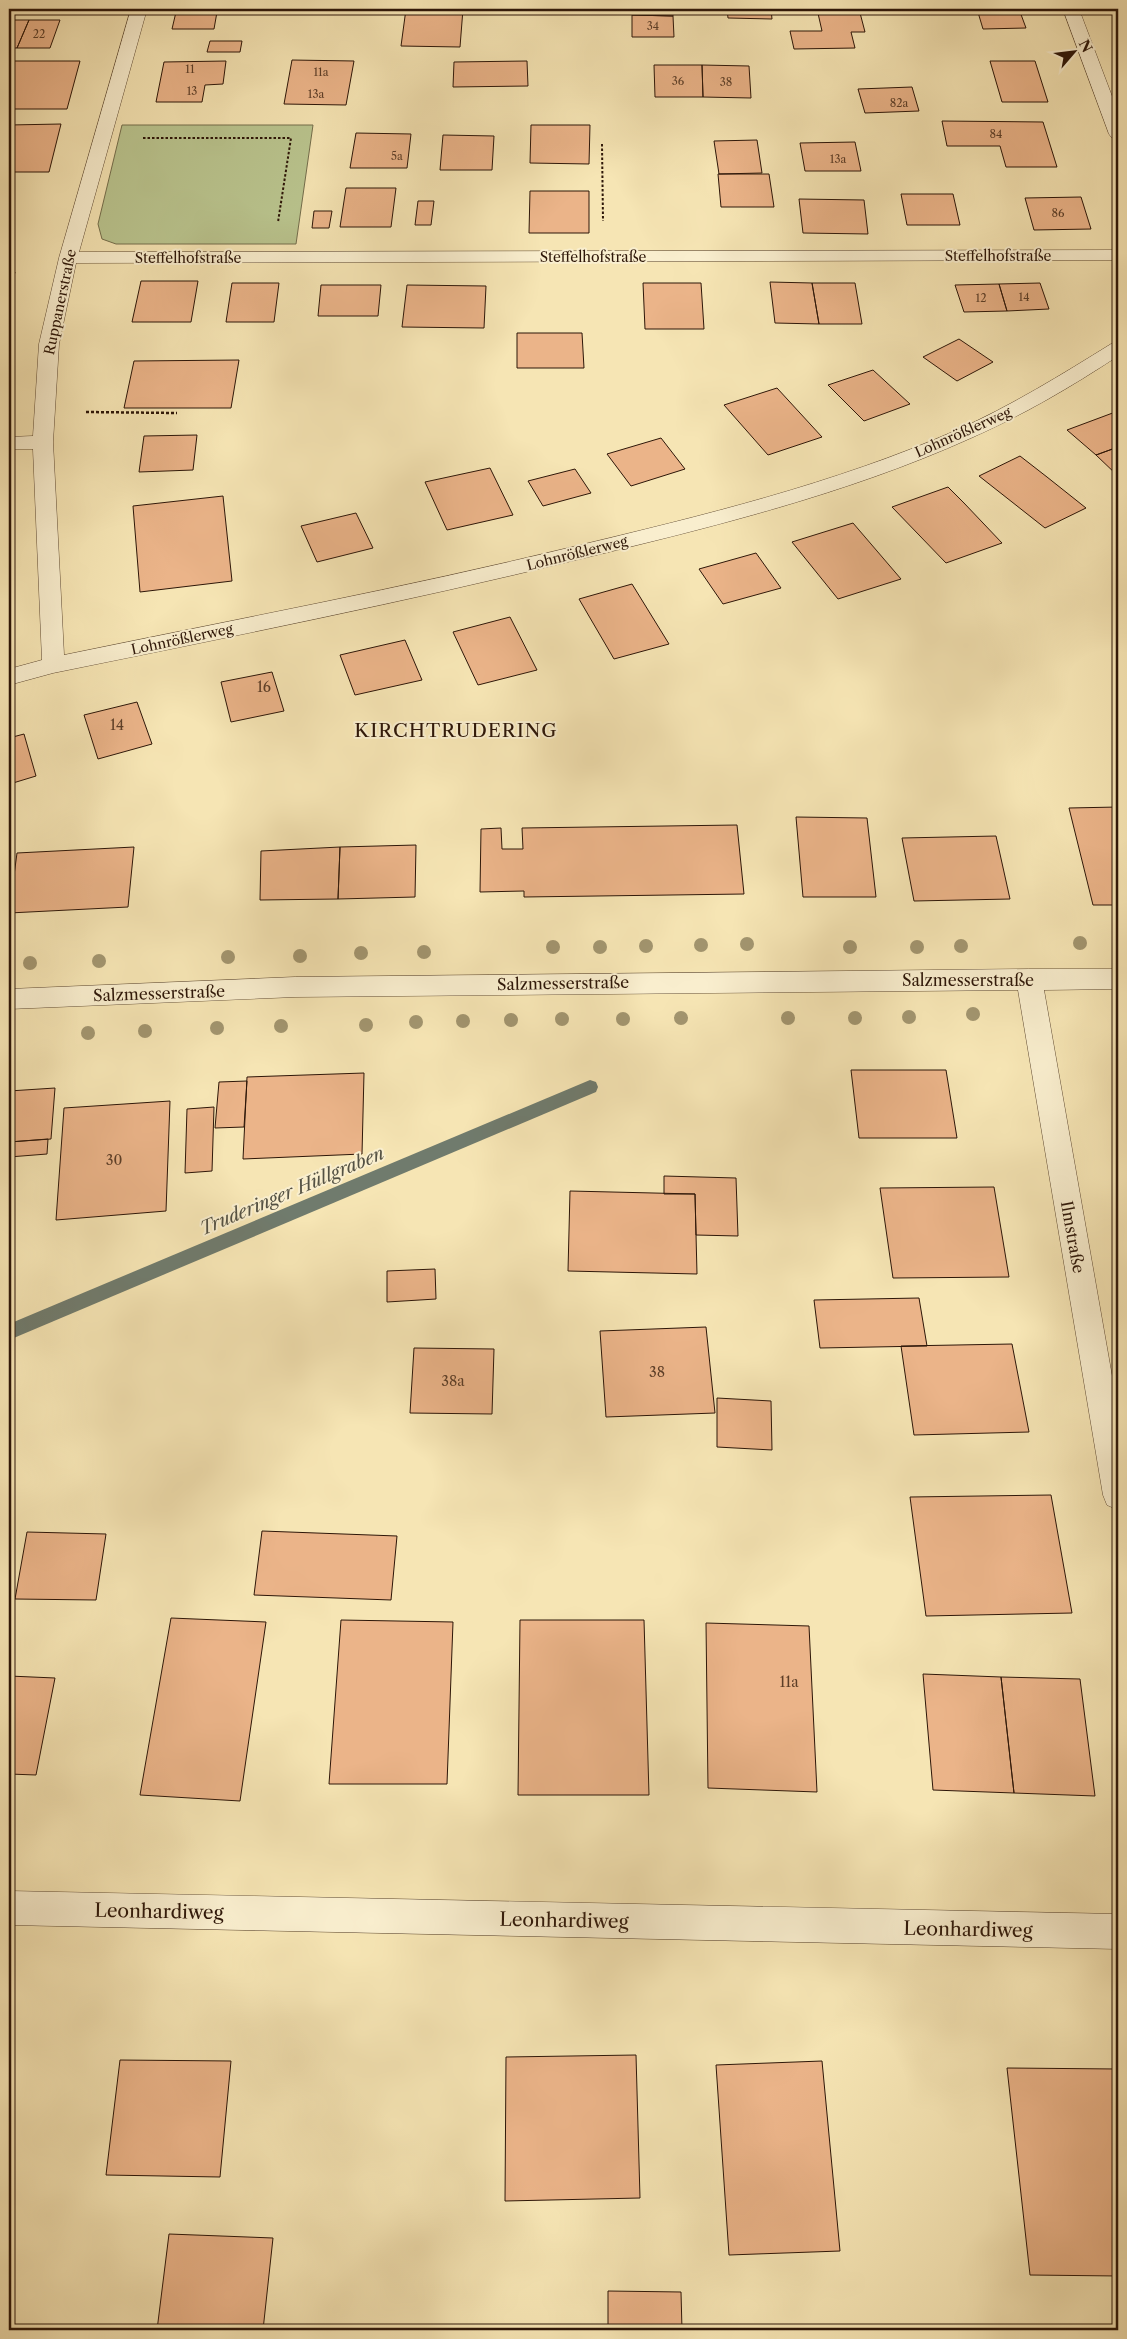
<svg xmlns="http://www.w3.org/2000/svg" width="1127" height="2339" viewBox="0 0 1127 2339" font-family="'Libre Caslon Text',serif">
<style>
.green{fill:#bac58f;stroke:#746e4c}
.lines{fill:none;stroke-linecap:round;stroke-linejoin:round}
.stream{fill:#707b6d;fill-rule:evenodd}
.building{fill:#ebb489;stroke:#2d1608}
.street-casing{stroke:#5f4a33;stroke-width:1}
.path-far1{stroke:#2d1608;stroke-width:2;stroke-dasharray:2.5 2;stroke-linecap:butt}
.path{stroke:#2d1608;stroke-width:2.5;stroke-dasharray:3 2;stroke-linecap:butt}
.street{fill:#f9eece;fill-rule:evenodd}
.tree{fill:#a2956f}
.labels{text-anchor:middle;stroke-width:4;stroke-linejoin:round;paint-order:stroke}
.far-number-label{font-size:11px;fill:#5c3e28}
.far-street-label{font-size:14px;fill:#2d1608;stroke:#f9eece}
.number-label{font-size:14px;fill:#5c3e28}
.street-label{font-size:16px;fill:#2d1608;stroke:#f9eece}
.water-label{font-size:18px;font-style:italic;fill:#545143;stroke:#f9eece}
.quarter-label{font-size:19px;letter-spacing:1px;fill:#2d1608;stroke:#f9eece}
.near-street-label{font-size:19px;fill:#2d1608;stroke:#f9eece}
</style>
<rect width="100%" height="100%" fill="#f6e5b4"/>
<filter id="stains"><feTurbulence type="fractalNoise" baseFrequency=".004" numOctaves="4"/><feColorMatrix values="0 0 0 0 .2 0 0 0 0 .09 0 0 0 0 .02 0 0 0 .5 -.17"/></filter>
<radialGradient id="worn" r=".72"><stop offset=".6" stop-color="#630" stop-opacity="0"/><stop offset="1" stop-color="#630" stop-opacity=".3"/></radialGradient>
<!-- green -->
<path class="green" d="M122 125H313L296 244H116L102 239 98 224Z"/>
<g class="lines">
<!-- stream -->
<path class="stream" d="M590 1080 596 1082 598 1087 596 1092 9 1340V1324Z"/>
</g>
<!-- building -->
<path class="building" d="M406 9H463L460 47 401 46Z
M632 9H673V16L632 15Z
M727 9H771L772 19 728 18Z
M817 9H859L865 32H851L855 48 794 49 790 31H822Z
M977 9H1019L1026 28 983 29Z
M176 12H217L214 29H172Z
M632 15 673 16 674 37H632Z
M9 20H29L17 48H9Z
M29 20H60L50 48H17Z
M210 41H242L240 52H207Z
M292 60 354 61 346 105 284 104Z
M13 61H80L67 109H9V77Z
M226 61 223 84 205 85 202 102H156L164 62Z
M527 61 528 86 453 87 454 62Z
M990 61H1035L1048 102H1002Z
M654 65H702L703 97H655Z
M702 65 749 66 751 98 703 97Z
M912 87 919 111 865 113 858 89Z
M942 121 1043 122 1057 167H1006L1000 146H947Z
M61 124 49 172H9V125Z
M531 125H590L589 164 530 163Z
M356 133 411 134 407 168H350Z
M443 135 494 136 492 170H440Z
M757 140 762 173 719 174 714 141Z
M855 142 861 171H805L800 143Z
M718 174H769L774 207H721Z
M346 188H396L391 227H340Z
M530 191H589V233H529Z
M901 194H953L960 225H907Z
M1081 197 1091 229 1034 230 1025 198Z
M799 199 864 200 868 234 803 233Z
M418 201H434L431 225H415Z
M314 211H332L329 228H312Z
M9 272H15L9 295Z
M141 281H198L191 322H132Z
M770 282 812 283 819 324 775 323Z
M232 283H279L274 322H226Z
M643 283H701L704 329H645Z
M812 283H855L862 324H819Z
M1040 283 1049 309 1007 311 999 284Z
M999 284 1007 311 964 312 955 285Z
M321 285H381L378 316H318Z
M407 285 486 286 484 328 402 327Z
M517 333H582L584 368H517Z
M959 339 993 362 957 381 923 357Z
M239 360 231 408H124L134 361Z
M873 370 910 404 864 421 828 385Z
M777 388 822 437 768 455 724 405Z
M1118 411V447L1096 455 1067 430Z
M197 435 193 470 139 472 144 436Z
M661 438 685 469 631 486 607 454Z
M1118 447V476L1096 455Z
M1020 456 1047 477 1086 508 1045 528 979 476Z
M490 468 513 515 447 530 425 482Z
M575 469 591 493 543 506 528 481Z
M948 487 964 503 1002 543 946 563 892 507Z
M223 496 232 581 140 592 133 506Z
M356 513 373 548 317 562 301 526Z
M853 523 901 579 838 599 792 542Z
M756 553 781 588 723 604 699 569Z
M632 584 669 644 614 659 579 599Z
M510 617 537 670 478 685 453 632Z
M405 640 422 680 355 695 340 655Z
M272 672 284 711 231 722 221 682Z
M137 702 152 744 98 759 84 715Z
M24 734 36 776 13 783 9 768V738Z
M1118 807V905H1093L1069 808Z
M796 817 867 818 876 897H803Z
M737 825 744 894 524 897V891L480 892 481 829 501 828 502 849H523L522 828Z
M996 836 1010 899 914 901 902 838Z
M416 845 415 897 338 899 340 847Z
M134 847 128 907 9 913 17 853Z
M340 847 338 899 260 900 261 851Z
M851 1070H946L957 1138H859Z
M364 1073 362 1154 243 1159 247 1077Z
M247 1081 244 1127 215 1128 219 1082Z
M55 1088 51 1139 9 1142V1091Z
M170 1101 166 1211 56 1220 64 1108Z
M214 1107 212 1171 185 1173 187 1109Z
M48 1139 47 1154 9 1157V1142Z
M664 1176 736 1178 738 1236 696 1235 695 1194H664Z
M994 1187 1009 1277 893 1278 880 1188Z
M570 1191 695 1194 697 1274 568 1271Z
M435 1269 436 1299 387 1302V1271Z
M919 1298 927 1346 820 1348 814 1300Z
M706 1327 715 1413 606 1417 600 1331Z
M1012 1344 1029 1432 914 1435 901 1346Z
M414 1348 494 1349 492 1414 410 1413Z
M717 1398 771 1401 772 1450 717 1447Z
M1051 1495 1072 1613 926 1616 910 1497Z
M262 1531 397 1536 391 1600 254 1595Z
M27 1532 106 1534 96 1600 15 1599Z
M171 1618 266 1622 240 1801 140 1795Z
M341 1620 453 1622 447 1784H329Z
M520 1620H644L649 1795H518Z
M706 1623 809 1626 817 1792 708 1788Z
M923 1674 1001 1677 1014 1793 933 1790Z
M9 1676 55 1678 36 1775 9 1774Z
M1001 1677 1080 1679 1095 1796 1014 1793Z
M636 2055 640 2198 505 2201 506 2057Z
M120 2060 231 2061 220 2177 106 2175Z
M822 2061 840 2251 729 2255 716 2065Z
M1007 2068 1118 2069V2276L1030 2275Z
M169 2234 273 2238 263 2330H157Z
M608 2291 681 2292 682 2330H608Z
M824 2326 886 2330H824Z"/>
<g class="lines">
<defs>
<path id="street" d="M131 9H147L79 252 1118 250V260L76 263 59 344 53 442 64 655C233 620 403 588 572 547 702 516 834 484 957 430 1011 406 1061 375 1111 344L1118 342V356C1071 387 1023 415 971 438 847 494 712 527 580 559 405 602 229 637 53 673L9 685V669L42 660 33 449H9V437L33 436 39 344 59 258Z
M1063 9H1079L1118 112V139L1112 138 1109 134Z
M1029 969H1118V989L1044 990 1118 1410V1510L1107 1505 1103 1495 1018 990 295 997 9 1009V989L295 977Z
M9 1891 1118 1914V1949L9 1925Z"/>
</defs>
<!-- street casing -->
<use href="#street" class="street-casing"/>
<!-- path-far1 -->
<path class="path-far1" d="M143 138H291L278 222
M602 144 603 221"/>
<!-- path -->
<path class="path" d="M86 412 177 413"/>
<!-- street -->
<use href="#street" class="street"/>
</g>
<!-- trees -->
<g class="tree">
<circle cx="1080" cy="943" r="7"/>
<circle cx="747" cy="944" r="7"/>
<circle cx="701" cy="945" r="7"/>
<circle cx="646" cy="946" r="7"/>
<circle cx="961" cy="946" r="7"/>
<circle cx="553" cy="947" r="7"/>
<circle cx="600" cy="947" r="7"/>
<circle cx="850" cy="947" r="7"/>
<circle cx="917" cy="947" r="7"/>
<circle cx="424" cy="952" r="7"/>
<circle cx="361" cy="953" r="7"/>
<circle cx="300" cy="956" r="7"/>
<circle cx="228" cy="957" r="7"/>
<circle cx="99" cy="961" r="7"/>
<circle cx="30" cy="963" r="7"/>
<circle cx="973" cy="1014" r="7"/>
<circle cx="909" cy="1017" r="7"/>
<circle cx="681" cy="1018" r="7"/>
<circle cx="788" cy="1018" r="7"/>
<circle cx="855" cy="1018" r="7"/>
<circle cx="562" cy="1019" r="7"/>
<circle cx="623" cy="1019" r="7"/>
<circle cx="511" cy="1020" r="7"/>
<circle cx="463" cy="1021" r="7"/>
<circle cx="416" cy="1022" r="7"/>
<circle cx="366" cy="1025" r="7"/>
<circle cx="281" cy="1026" r="7"/>
<circle cx="217" cy="1028" r="7"/>
<circle cx="145" cy="1031" r="7"/>
<circle cx="88" cy="1033" r="7"/>
</g>
<g class="labels">
<!-- far-number labels -->
<g class="far-number-label">
<text x="653" y="30">34</text>
<text x="39" y="38">22</text>
<text x="190" y="73">11</text>
<text x="321" y="76">11a</text>
<text x="678" y="85">36</text>
<text x="726" y="86">38</text>
<text x="192" y="95">13</text>
<text x="316" y="98">13a</text>
<text x="899" y="107">82a</text>
<text x="996" y="138">84</text>
<text x="397" y="160">5a</text>
<text x="838" y="163">13a</text>
<text x="1058" y="217">86</text>
<text x="1024" y="301">14</text>
<text x="981" y="302">12</text>
</g>
<!-- far-street labels -->
<g class="far-street-label">
<text x="998" y="261">Steffelhofstraße</text>
<text x="593" y="262">Steffelhofstraße</text>
<text x="188" y="263">Steffelhofstraße</text>
<text transform="translate(60 302) rotate(-78)" y="5">Ruppanerstraße</text>
<text transform="translate(963 432) rotate(-24)" y="5">Lohnrößlerweg</text>
<text transform="translate(577 553) rotate(-14)" y="5">Lohnrößlerweg</text>
<text transform="translate(182 639) rotate(-12)" y="5">Lohnrößlerweg</text>
</g>
<!-- number labels -->
<g class="number-label">
<text x="264" y="692">16</text>
<text x="117" y="730">14</text>
<text x="114" y="1165">30</text>
<text x="657" y="1377">38</text>
<text x="453" y="1386">38a</text>
<text x="789" y="1687">11a</text>
</g>
<!-- street labels -->
<g class="street-label">
<text x="968" y="986">Salzmesserstraße</text>
<text transform="translate(563 983) rotate(-1)" y="6">Salzmesserstraße</text>
<text transform="translate(159 993) rotate(-2)" y="6">Salzmesserstraße</text>
<text transform="translate(1073 1237) rotate(80)" y="6">Ilmstraße</text>
</g>
<!-- water labels -->
<g class="water-label">
<text transform="translate(292 1191) rotate(-23)" y="6">Truderinger Hüllgraben</text>
</g>
<!-- quarter labels -->
<g class="quarter-label">
<text x="456" y="737">KIRCHTRUDERING</text>
</g>
<!-- near-street labels -->
<g class="near-street-label">
<text transform="translate(159 1911) rotate(1)" y="7">Leonhardiweg</text>
<text transform="translate(564 1920) rotate(1)" y="7">Leonhardiweg</text>
<text transform="translate(968 1929) rotate(1)" y="7">Leonhardiweg</text>
</g>
</g>
<!-- margin -->
<rect width="1127" height="2339" fill="none" stroke="#f6e5b4" stroke-width="30"/>
<rect x="10" y="10" width="1107" height="2319" fill="none" stroke="#2d1608" stroke-width="2.5"/>
<rect x="15" y="15" width="1097" height="2309" fill="none" stroke="#2d1608"/>
<!-- north arrow -->
<g transform="translate(1074 52) rotate(62)" stroke="#f9eece" stroke-width="4" paint-order="stroke">
<path d="M0-4L9 19L0 12L-9 19Z" fill="#2d1608"/>
<text y="-8" font-size="14" font-weight="bold" text-anchor="middle" fill="#2d1608">N</text>
</g>
<rect width="100%" height="100%" filter="url(#stains)"/>
<rect width="100%" height="100%" fill="url(#worn)"/>
</svg>
